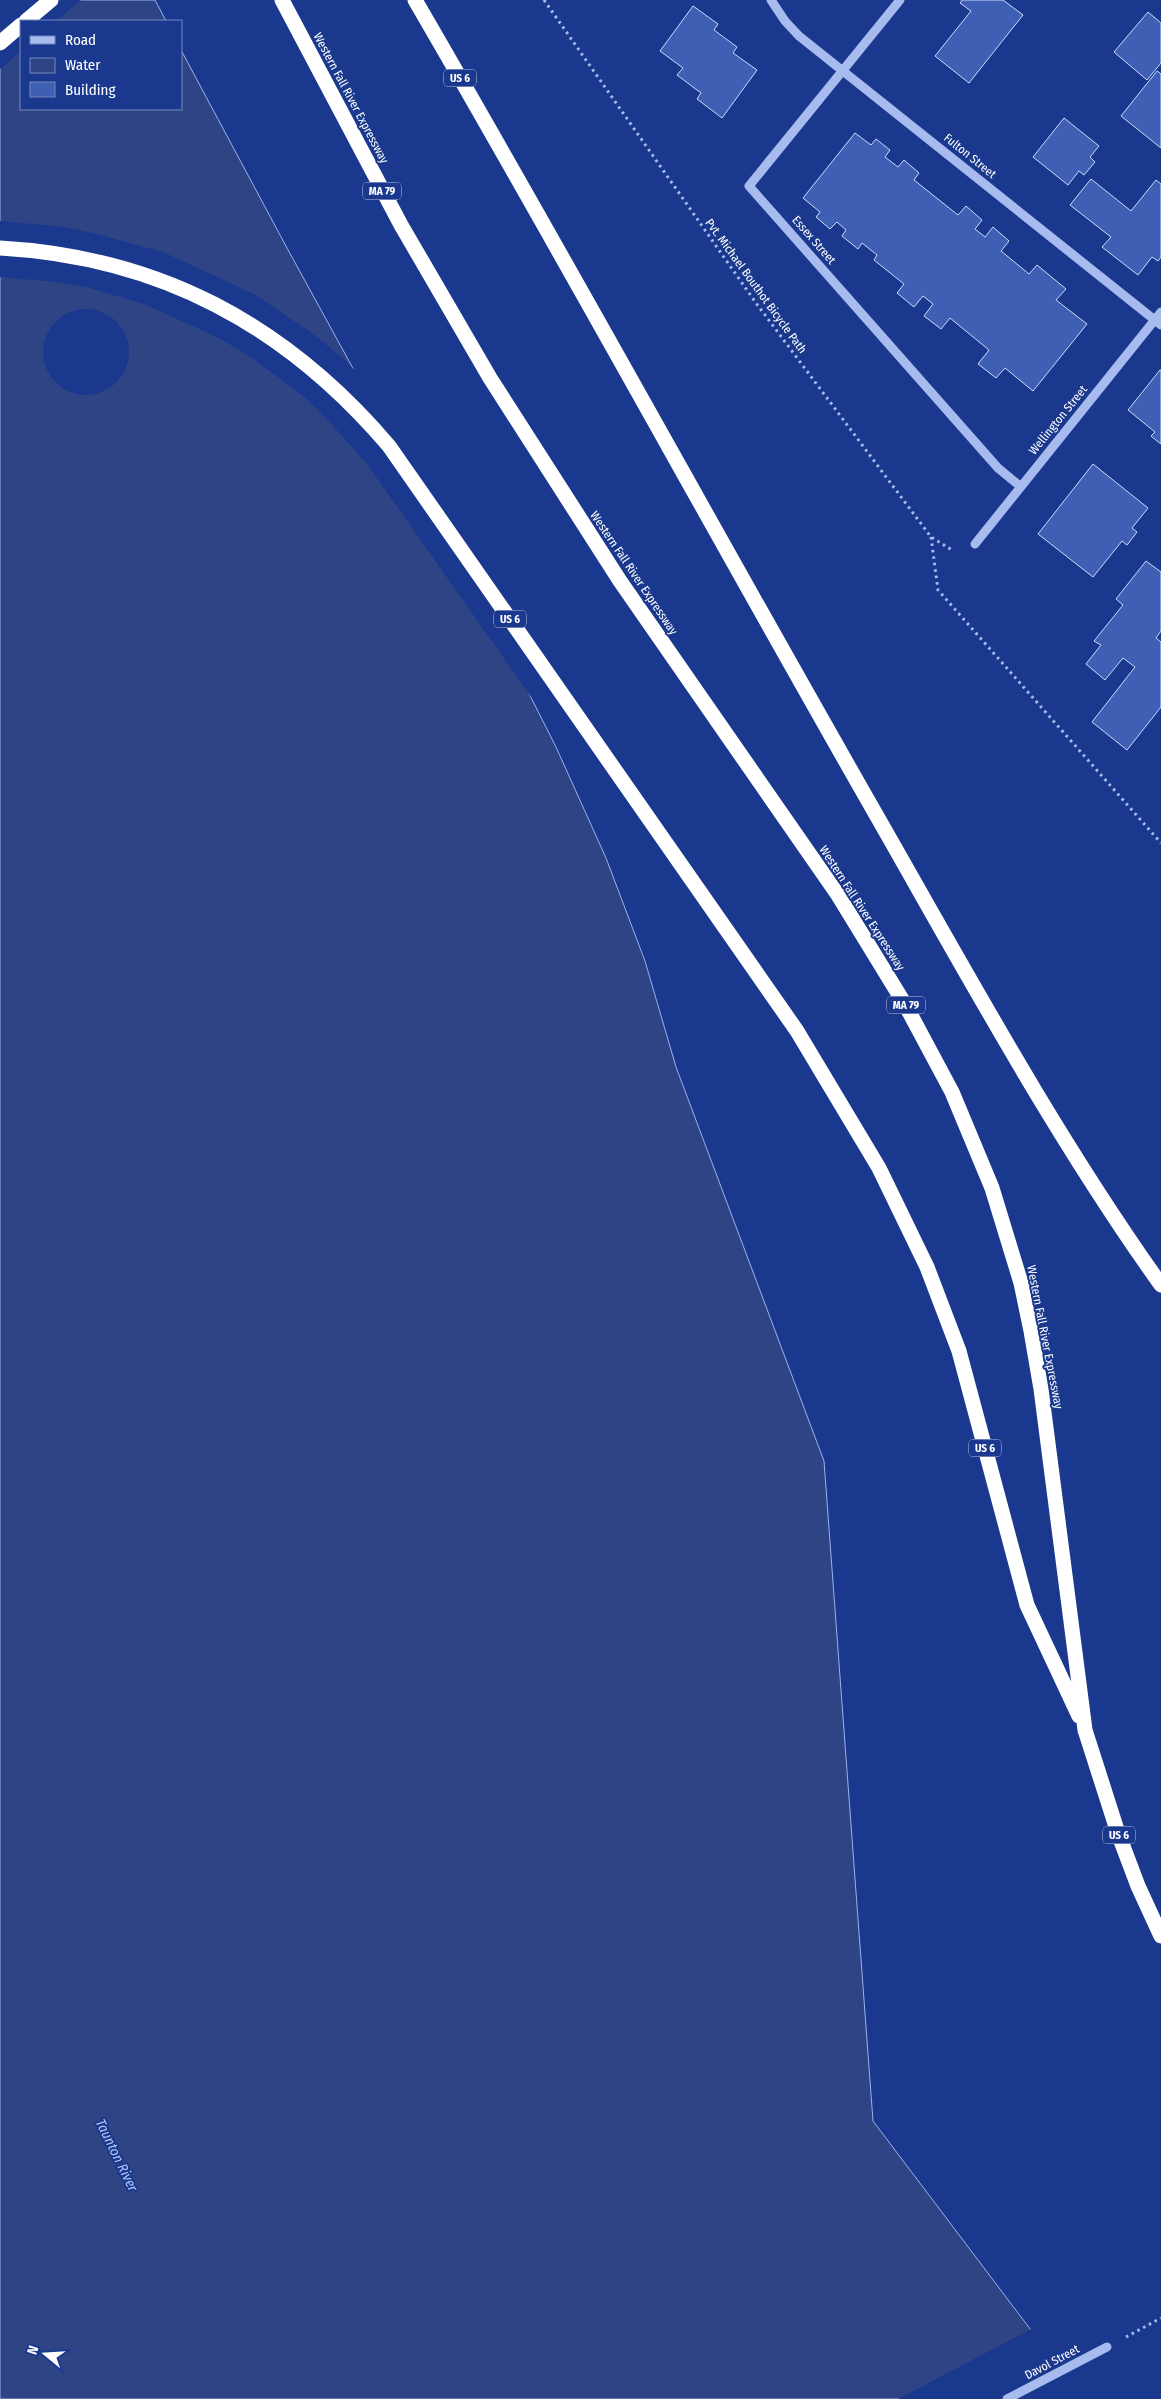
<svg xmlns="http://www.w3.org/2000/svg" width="1161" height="2399" viewBox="0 0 1161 2399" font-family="'Fira Sans Condensed',sans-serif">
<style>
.water{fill:#2e4485;stroke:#99b3f0}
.pier{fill:#1a398e}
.building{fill:#3e5fb4;stroke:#cddafa}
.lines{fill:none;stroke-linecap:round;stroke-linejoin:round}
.path{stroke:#a7bbee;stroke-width:3;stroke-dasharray:2.5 4;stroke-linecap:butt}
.minor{stroke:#a7bbee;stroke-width:9}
.highway{stroke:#fff;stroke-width:15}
.labels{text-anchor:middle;stroke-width:4;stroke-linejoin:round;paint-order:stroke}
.shield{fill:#1a398e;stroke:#bac4dd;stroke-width:1}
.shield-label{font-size:11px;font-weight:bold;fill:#fff}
.street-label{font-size:12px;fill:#fff;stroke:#1a398e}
.water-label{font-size:14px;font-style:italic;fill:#b3c6f5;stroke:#1a398e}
</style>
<rect width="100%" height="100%" fill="#1a398e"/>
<!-- water -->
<path class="water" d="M0 0H155L166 21H21V109H181V50L287 248 501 638 556 747 606 858 645 961 676 1067 824 1461 873 2121 1083 2399H0Z"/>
<!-- pier -->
<path class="pier" d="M0 0H81L56 21H21V51L0 69Z
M0 221 64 227 97 234 163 252 256 295 313 334 339 355 359 374 504 637 541 711 367 464 326 418 302 395 252 358 219 338 144 304 86 287 56 282 0 277Z
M43 352a43 43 0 1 1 86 0a43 43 0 1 1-86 0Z
M1033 2328 1086 2399H898Z"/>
<!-- building -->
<path class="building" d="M962 0H1003L1023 15 969 83 935 56 971 11 960 3Z
M693 6 718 24 714 30 737 47 733 53 757 70 722 118 697 99 701 93 677 75 683 68 660 51Z
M1148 12 1161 23V63L1147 80 1114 52Z
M1157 71 1161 74V148L1121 116Z
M1064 118 1099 146 1090 157 1095 162 1084 175 1079 171 1068 185 1033 157Z
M855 133 871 145 876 139 890 150 885 157 898 167 904 160 919 173 914 180 958 215 966 206 982 220 975 229 985 237 993 227 1009 241 1001 251 1029 274 1037 265 1066 289 1056 300 1087 324 1033 391 1005 368 996 378 978 364 989 350 950 318 941 329 924 316 933 304 923 296 914 307 897 293 904 284 874 260 877 255 862 243 858 249 842 236 846 230 837 222 830 229 816 217 820 212 803 198Z
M1091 179 1131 211 1156 180 1161 184V257L1158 261 1152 257 1138 275 1102 247 1111 237 1070 205Z
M1160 370H1161V444L1151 436 1155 432 1128 410Z
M1093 464 1148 508 1132 528 1137 532 1127 545 1122 541 1093 577 1038 534Z
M1146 561 1161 572V631L1156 638 1161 642V707L1127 750 1092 722 1135 667 1123 658 1105 680 1086 664 1101 645 1094 641 1123 605 1116 599Z"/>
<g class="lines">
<!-- path -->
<path class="path" d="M544 0 756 303 931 537 952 550
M931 537 938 590 1161 843
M1126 2337 1161 2318"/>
<!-- minor -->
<path class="minor" d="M771 0 785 21 799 36 1161 325
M900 0 749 186 998 468 1021 487
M975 544 1161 312
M1007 2399 1107 2347"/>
<!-- highway -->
<path class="highway" d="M282 0 401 225 490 378 620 581 838 895 906 1006 952 1092 992 1188 1021 1283 1031 1331 1041 1389 1085 1730 1118 1833 1138 1886 1161 1936
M415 0C574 273 725 551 882 825 971 981 1057 1139 1161 1285
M26 21 51 0
M0 43 21 25
M0 248C160 257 286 325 389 446L797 1031 879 1168 927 1267 959 1351 1027 1605 1079 1716"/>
</g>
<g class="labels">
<!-- shield labels -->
<g class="shield">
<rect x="444" y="69.5" width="32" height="17" rx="4"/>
<rect x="363" y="182.5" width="38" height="17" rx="4"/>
<rect x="494" y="610.5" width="32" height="17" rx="4"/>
<rect x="887" y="996.5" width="38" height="17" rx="4"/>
<rect x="969" y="1439.5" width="32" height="17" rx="4"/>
<rect x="1103" y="1826.5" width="32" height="17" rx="4"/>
</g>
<g class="shield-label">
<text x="460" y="82">US 6</text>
<text x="382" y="195">MA 79</text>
<text x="510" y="623">US 6</text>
<text x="906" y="1009">MA 79</text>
<text x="985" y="1452">US 6</text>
<text x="1119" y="1839">US 6</text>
</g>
<!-- street labels -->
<g class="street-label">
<text transform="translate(351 98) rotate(62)" y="4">Western Fall River Expressway</text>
<text transform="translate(970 156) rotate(39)" y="4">Fulton Street</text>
<text transform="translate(814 240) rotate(49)" y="4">Essex Street</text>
<text transform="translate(756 286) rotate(54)" y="4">Pvt. Michael Bouthot Bicycle Path</text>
<text transform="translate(1058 420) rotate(-51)" y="4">Wellington Street</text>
<text transform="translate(634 573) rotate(56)" y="4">Western Fall River Expressway</text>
<text transform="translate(862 908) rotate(57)" y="4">Western Fall River Expressway</text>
<text transform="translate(1045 1337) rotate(79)" y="4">Western Fall River Expressway</text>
<text transform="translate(1052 2362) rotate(-28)" y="4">Davol Street</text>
</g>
<!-- water labels -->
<g class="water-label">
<text transform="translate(117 2155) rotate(64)" y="5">Taunton River</text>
</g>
</g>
<!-- legend -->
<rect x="20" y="20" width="162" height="90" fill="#1a398e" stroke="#7688bb"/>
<rect x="30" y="36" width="25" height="8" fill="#a7bbee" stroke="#7688bb"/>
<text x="65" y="45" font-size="15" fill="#ffffff">Road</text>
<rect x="30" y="58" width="25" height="15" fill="#2e4485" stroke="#7688bb"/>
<text x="65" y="70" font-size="15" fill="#ffffff">Water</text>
<rect x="30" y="82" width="25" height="15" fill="#3e5fb4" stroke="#7688bb"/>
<text x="65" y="95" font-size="15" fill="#ffffff">Building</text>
<!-- north arrow -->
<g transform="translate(45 2354) rotate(288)" stroke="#1a398e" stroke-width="4" paint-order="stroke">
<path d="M0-4L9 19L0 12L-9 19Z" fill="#ffffff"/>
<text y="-8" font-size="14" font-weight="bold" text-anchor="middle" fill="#ffffff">N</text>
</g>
</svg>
